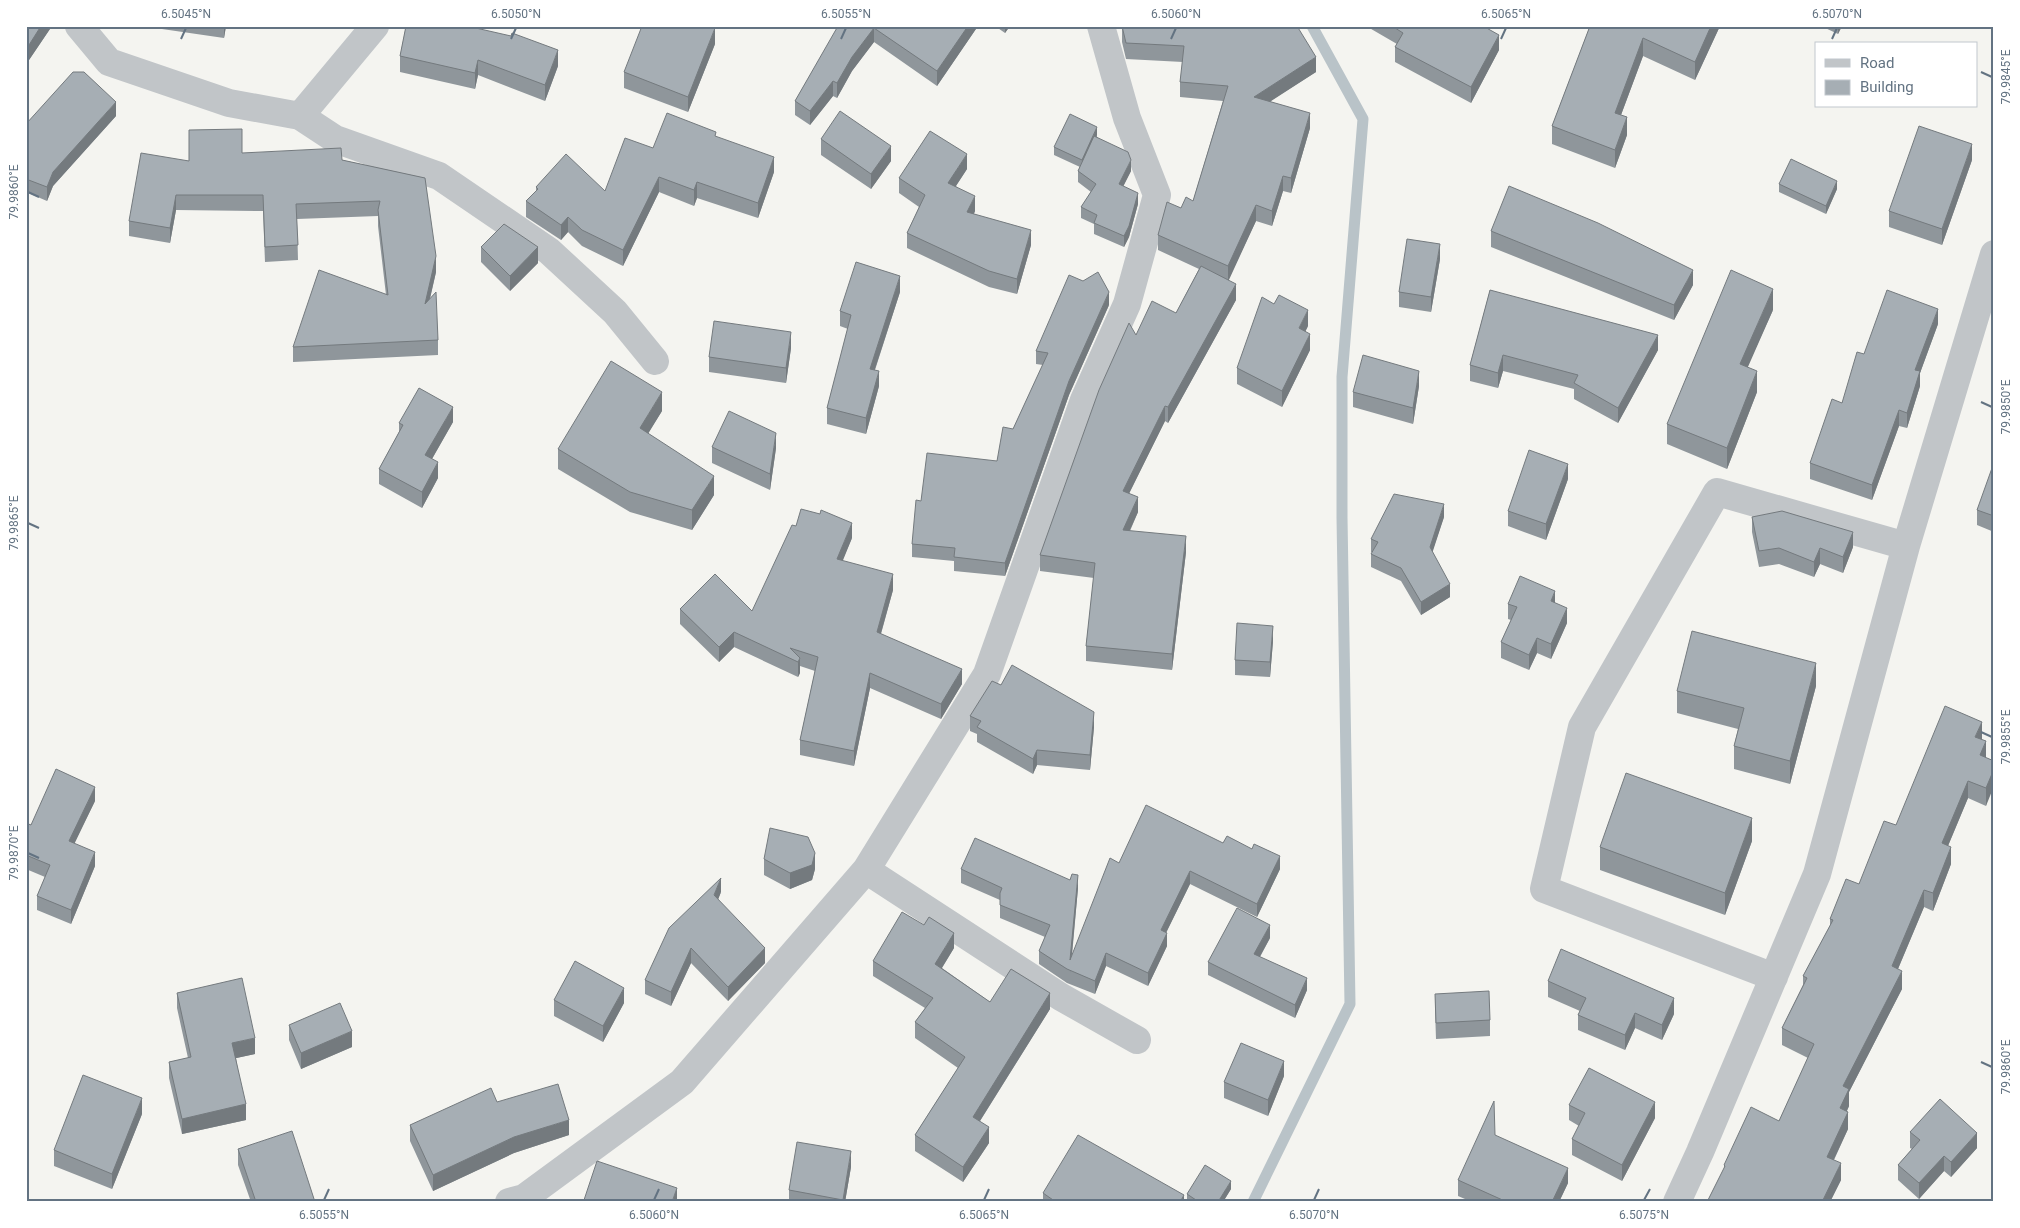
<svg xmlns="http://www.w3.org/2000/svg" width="2020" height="1228" viewBox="0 0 2020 1228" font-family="Roboto,sans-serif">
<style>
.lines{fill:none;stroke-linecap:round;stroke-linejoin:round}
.stream{stroke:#b9c3c8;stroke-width:11}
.minor{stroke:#c1c5c8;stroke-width:28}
.wall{fill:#8f969b}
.shaded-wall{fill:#747a7e}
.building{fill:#a6aeb4;stroke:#747a7e}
.ticks{fill:none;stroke:#637382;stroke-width:2}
.neatline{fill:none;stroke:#637382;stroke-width:2}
.ticks-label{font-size:12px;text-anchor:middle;fill:#637382}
</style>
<rect width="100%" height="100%" fill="#f4f4f0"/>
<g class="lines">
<!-- stream -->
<path class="stream" d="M1253 1202 1350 1004 1342 517V377L1363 119 1312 26"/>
<!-- minor -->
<path class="minor" d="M79 26 109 62 229 103 300 116 335 139 439 176 549 251 615 312 655 361
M300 116 375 26
M866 870 1061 997 1137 1040
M1774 977 1544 889 1582 727 1717 492 1906 546
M509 1202 524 1198 682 1082 866 870 987 674 1084 400 1127 304 1157 195 1127 118 1101 26
M1677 1202 1700 1152 1817 874 1906 546 1994 254"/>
</g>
<!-- wall -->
<path class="wall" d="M26 26H52L29 60 26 58Z
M162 26H226L224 38 162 29Z
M406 26 558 66 545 101 478 75 475 89 400 72V56Z
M836 26H978L937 86 874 42 852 71 837 98 833 96 810 125 795 115V101L836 31Z
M995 26H1010L1005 33Z
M1122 26H1298V29L1316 72 1270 101 1310 128 1291 193 1283 191 1272 226 1256 221 1228 280 1236 300 1168 423 1165 421 1129 493 1138 512 1130 531 1186 552 1172 670 1086 661V646L1094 578 1040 571V555L1136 335 1176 313 1199 269 1158 250V235L1181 208 1193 201 1223 101 1180 97V82L1183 62 1126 59 1122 42Z
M1366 26H1483L1499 50 1471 103 1395 62V47L1397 44Z
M1590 26H1720L1695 80 1643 56 1621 115 1627 135 1615 168 1552 144V126Z
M1821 26H1842L1838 34Z
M715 44 688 112 624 88V72Z
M116 116 53 186 47 201 26 192V124Z
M1097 135V137L1131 171 1123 186 1138 204 1129 237 1124 247 1094 234V224L1081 218V207L1091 192 1078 182V171L1080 167 1054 155V147Z
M716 137 774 172 758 218 697 198 694 206 659 192 623 266 582 246 568 232 561 240 526 217V201L536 191V187L605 191 653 148Z
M821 139 891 161 871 189 821 155Z
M242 153 342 160 425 178 436 272 430 299 438 340V355L293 362V347L386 295 378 226V216L297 219 298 260 265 262 263 211 176 210 170 243 129 236V221L189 161Z
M1972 160 1942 245 1889 227V211Z
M967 169 956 186 975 211 974 214 1031 245 1017 294 989 287 907 248V233L919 207 899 193V178Z
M1779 184 1837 189 1826 214 1779 192Z
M1491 231 1693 285 1674 320 1491 247Z
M481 247 538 263 510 291 481 262Z
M1440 259 1431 312 1399 307V292Z
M1490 290 1658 350 1618 423 1574 399V389L1503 371 1498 388 1470 381V365Z
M900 292 875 370 879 386 866 434 827 424V408L848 329 840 326V311Z
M1109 305 1069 395 1005 576 954 571V561L912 557V544L921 501 997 461 1013 429 1043 365 1036 364V351Z
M1773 310 1747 367 1757 392 1727 469 1667 444V424Z
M1938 324 1920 373V386L1907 428 1899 426 1872 500 1810 479V463L1842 403 1864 354Z
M1308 326 1305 332 1310 350 1282 407 1237 384V368Z
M791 348 786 383 709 372V357Z
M1419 386 1413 424 1353 407V392Z
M662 411 648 433 714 495 692 530 630 512 558 469V449Z
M453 422 432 459 438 478 422 508 379 484V469L399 432V423Z
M712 447 776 448 770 490 712 463Z
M1994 469V532L1977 525V510Z
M1568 479 1546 540 1508 526V511Z
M1444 517 1432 552 1450 597 1421 615 1401 581 1371 567V554L1372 552H1371V539Z
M1752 517 1853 547 1843 573 1820 564 1814 577 1779 564 1759 567 1752 532Z
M852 538 842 561 893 590 881 634 962 684 941 719 870 688 854 766 800 755V740L815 671 800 666V673L798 677 734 647 719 662 680 624V609L752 611Z
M1555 603 1567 623 1551 659 1537 653 1529 670 1501 658V642L1511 620 1508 619V604Z
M1273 641 1270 677 1235 675V660Z
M1816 686 1790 784 1734 769V746L1738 729 1677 713V691Z
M970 716 1094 727 1090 770 1037 765 1033 774 977 742V734L970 731Z
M1982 739 1986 758 1994 761 1986 806 1968 798 1948 846 1951 864 1933 911 1924 907 1898 969 1902 989 1849 1092V1106L1847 1111 1848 1129 1834 1160 1841 1180 1830 1202H1707L1724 1169V1165L1779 1121 1808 1058 1782 1045V1028L1803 985V976L1830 926V919L1859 884 1896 825Z
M95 801 74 843 95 866 71 924 37 910V896L45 877 26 869V823L31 825Z
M1752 841 1725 915 1600 870V847Z
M1223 843 1280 869 1257 917 1190 884 1166 933 1167 946 1148 986 1106 966 1095 994 1067 983 1039 964V951L1045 937 1000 918V900L961 883V869L1078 888 1072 956 1119 863Z
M764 859 815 869 812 880 790 889 764 875Z
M721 892 718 899 765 963 728 1001 691 963 671 1006 645 994V980Z
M1270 938 1260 957 1307 990 1295 1018 1208 975V962Z
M954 948 942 968 990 1002 1050 1009 980 1121 989 1143 963 1182 915 1151V1135L958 1068 915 1038V1022L925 1008 873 976V961Z
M1548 981 1674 1014 1662 1040 1635 1028 1625 1050 1578 1030V1015L1580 1011 1548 997Z
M177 993 255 1054 236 1058 246 1120 182 1134 169 1078V1062L188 1058 177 1008Z
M1435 994 1490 1020V1036L1436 1039 1435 1009Z
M554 1000 624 1003 603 1042 554 1016Z
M289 1025 352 1047 301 1069 289 1040Z
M1284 1076 1268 1116 1224 1098V1082Z
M497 1102 569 1135 514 1153 433 1191 410 1141V1125Z
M1569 1105 1655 1118 1622 1181 1572 1155V1139L1579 1126 1569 1120Z
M142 1114 112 1189 54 1166V1150Z
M1910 1132 1977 1148 1951 1177 1944 1171 1919 1199 1898 1180V1165L1912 1149 1910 1148Z
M238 1149 315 1202H251L238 1165Z
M851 1167 845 1202H789V1190Z
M1458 1180 1568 1183 1559 1202H1472L1458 1196Z
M1231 1189 1223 1202H1187V1194Z
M1043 1193 1184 1202H1043Z"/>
<!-- shaded-wall -->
<path class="shaded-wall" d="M41 26H52L29 60V45Z
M224 26H226L224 38Z
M968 26H978L937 86V71Z
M1005 26H1010L1005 33Z
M1711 26H1720L1695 80V62Z
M1838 26H1842L1838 34Z
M715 28V44L688 112V97Z
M874 28V42L852 71 837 98V83L852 57Z
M1499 35V50L1471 103V87Z
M1643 38V56L1615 131V113Z
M558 50V66L545 101V85Z
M1316 57V72L1254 112V97Z
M478 60V75L475 89V73Z
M833 81V96L810 125V111Z
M116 102V116L53 186 47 201V187L53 172Z
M1310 113V128L1291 193V178Z
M1627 117V135L1615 168V150Z
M1097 127V135L1082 168V160Z
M1972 144V160L1942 245V229Z
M891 146V161L871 189V174Z
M967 154V169L948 198V183Z
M774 157V172L758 218V203Z
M1131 160V171L1119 195V184Z
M1283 176V191L1272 226V211Z
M659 177V192L623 266V250Z
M1837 181V189L1826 214V206Z
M697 182V198L694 206V190Z
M1138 193V204L1129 237 1124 247V236Z
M176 195V210L170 243V228Z
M975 196V211L967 227V212Z
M1256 205V221L1228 282V266Z
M568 217V232L561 240V225Z
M1031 230V245L1017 294V279Z
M1440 244V259L1431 312V297Z
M538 247V263L510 291V276Z
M436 256V272L425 319V304Z
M1693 270V285L1674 320V305Z
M900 276V292L870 384V369Z
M1236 284V300L1168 423V407Z
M1773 289V310L1740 385V364Z
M1109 292V305L1069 395 1005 576V563L1069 381Z
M1938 309V324L1920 373V386L1907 428V413L1915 370Z
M1308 310V326L1299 344V328Z
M791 332V348L786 383V368Z
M1310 334V350L1282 407V391Z
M1658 335V350L1618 423V408Z
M1503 355V371L1498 388V373Z
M879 371V386L866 434V418Z
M1419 371V386L1413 424V408Z
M1757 371V392L1727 469V448Z
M662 392V411L640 447V428Z
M1165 406V421L1123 506V491Z
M453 407V422L425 471V455Z
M1899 410V426L1872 500V485Z
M776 433V448L770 490V474Z
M438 462V478L422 508V492Z
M1568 464V479L1546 540V524Z
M714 476V495L692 530V510Z
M1138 497V512L1123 545V530Z
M1444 504V517L1430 560V547Z
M852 523V538L837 575V559Z
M1853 532V547L1843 573V557Z
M1186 536V552L1172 670V654Z
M1820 548V564L1814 577V562Z
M893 574V590L877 647V632Z
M1450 584V597L1421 615V602Z
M1555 591V607L1551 601Z
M1567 608V623L1551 659V644Z
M1273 626V641L1270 677V662Z
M734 632V647L719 662V647Z
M1537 638V653L1529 670V655Z
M800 658V673L798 677V662Z
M1816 663V686L1790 784V761Z
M962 669V684L941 719V704Z
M870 673V688L854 766V751Z
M1094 712V727L1090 770V755Z
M1982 722V739L1975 754V737Z
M1986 741V759L1980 755Z
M1037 750V765L1033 774V759Z
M1994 769V786L1986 806V788Z
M1968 781V798L1942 860V843Z
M95 787V801L69 855V841Z
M1752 818V841L1725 915V893Z
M1951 847V864L1933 911V893Z
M95 852V866L71 924V910Z
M815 853V869L812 880 790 889V873Z
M1280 856V869L1257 917V904Z
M1190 871V884L1161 943V930Z
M1078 875V888L1070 973V960Z
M721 878V892L714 910V895Z
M1924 890V907L1892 983V966Z
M1270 925V938L1254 967V954Z
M954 933V948L935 979V964Z
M1167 933V946L1148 986V973Z
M691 948V963L671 1006V992Z
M765 948V963L728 1001V987Z
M1106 953V966L1095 994V981Z
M1902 971V989L1849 1092V1106L1840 1125V1108L1843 1086Z
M1307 978V990L1295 1018V1005Z
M624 988V1003L603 1042V1026Z
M1050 993V1009L973 1132V1117Z
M1674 998V1014L1662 1040V1025Z
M1635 1013V1028L1625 1050V1035Z
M352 1031V1047L301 1069V1053Z
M255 1038V1054L232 1059V1043Z
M1284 1061V1076L1268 1116V1100Z
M142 1098V1114L112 1189V1174Z
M1655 1102V1118L1622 1181V1165Z
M246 1104V1120L182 1134V1119Z
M1848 1112V1129L1827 1174V1157Z
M569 1120V1135L514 1153 433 1191V1175L514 1137Z
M989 1127V1143L963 1182V1167Z
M1977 1133V1148L1951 1177V1162Z
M851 1151V1167L845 1202H843Z
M1944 1156V1171L1919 1199V1183Z
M1841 1163V1180L1830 1202H1822Z
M1568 1168V1183L1559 1202H1552Z
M1231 1181V1189L1223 1202H1218Z
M677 1188V1202H672Z
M1184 1195V1202H1180Z"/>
<!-- building -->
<path class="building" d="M26 26H41L29 45 26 43Z
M406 26H467L511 36 512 33 558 50 545 85 478 60 475 73 400 56Z
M642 26H709L715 28 688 97 624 72Z
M838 26H968L937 71 874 28 852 57 837 83 833 81 810 111 795 101Z
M1122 26H1297L1316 57 1254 97 1310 113 1291 178 1283 176 1272 211 1256 205 1228 266 1158 235 1167 202 1181 208 1186 197 1193 201 1228 86 1180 82 1184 46 1126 43Z
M1392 26H1483L1499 35 1471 87 1395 47 1403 33Z
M1590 26H1711L1695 62 1643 38 1615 113 1627 117 1615 150 1552 126Z
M73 72H84L116 102 53 172 47 187 26 179V124Z
M840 111 891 146 871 174 821 139Z
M667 113 716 132 715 136 774 157 758 203 697 182 694 190 659 177 623 250 582 230 568 217 561 225 526 201 538 189 536 187 566 154 605 191 625 138 653 148Z
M1070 114 1097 127 1082 160 1054 147Z
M1919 126 1972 144 1942 229 1889 211Z
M242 129V153L341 148 342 160 425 178 436 256 425 304 436 292 438 340 293 347 319 270 388 295 378 210 380 201 296 204 298 245 265 247 263 195H176L170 228 129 221 141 153 189 161V130Z
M930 131 967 154 948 183 975 196 967 212 1031 230 1017 279 989 271 907 233 925 195 899 178Z
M1094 136 1128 152 1131 160 1119 184 1138 193 1129 226 1124 236 1094 223 1097 215 1081 207 1096 184 1078 171Z
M1791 159 1837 181 1826 206 1779 184Z
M1509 186 1598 223 1693 270 1674 305 1491 231Z
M504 224 538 247 510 276 481 247Z
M1407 239 1440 244 1431 297 1399 292Z
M856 262 900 276 870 369 879 371 866 418 827 408 851 315 840 311Z
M1201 266 1236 284 1168 407 1165 406 1123 491 1138 497 1123 530 1186 536 1172 654 1086 646 1095 563 1040 555 1099 390 1129 323 1136 335 1152 301 1176 313Z
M1731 270 1773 289 1740 364 1757 371 1727 448 1667 424Z
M1098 272 1109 292 1069 381 1005 563 954 557 955 548 912 544 916 500 921 501 927 453 997 461 1003 427 1013 429 1048 353 1036 351 1069 275 1083 281Z
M1490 290 1658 335 1618 408 1574 383 1578 375 1503 355 1498 373 1470 365Z
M1887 290 1938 309 1915 370 1920 371 1907 413 1899 410 1872 485 1810 463 1832 399 1842 403 1857 352 1864 354Z
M1279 295 1308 310 1299 328 1310 334 1282 391 1237 368 1262 297 1274 304Z
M714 321 791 332 786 368 709 357Z
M1363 355 1419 371 1413 408 1353 392Z
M611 361 662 392 640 428 714 476 692 510 630 492 558 449Z
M419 388 453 407 425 455 438 462 422 492 379 469 403 425 399 423Z
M729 411 776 433 770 474 712 447Z
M1529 450 1568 464 1546 524 1508 511Z
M1992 468 1994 469V516L1977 510Z
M1394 494 1444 504 1430 547 1450 584 1421 602 1401 568 1371 554 1378 542 1371 539Z
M801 509 820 514 821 510 852 523 837 559 893 574 877 632 962 669 941 704 870 673 854 751 800 740 818 657 790 648 800 658 798 662 734 632 719 647 680 609 715 574 752 611 792 525 796 526Z
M1782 511 1853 532 1843 557 1820 548 1814 562 1779 548 1759 551 1752 517Z
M1520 576 1555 591 1551 601 1567 608 1551 644 1537 638 1529 655 1501 642 1517 607 1508 604Z
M1237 623 1273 626 1270 662 1235 660Z
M1692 631 1816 663 1790 761 1734 746 1744 708 1677 691Z
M1012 665 1094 712 1090 755 1037 750 1033 759 977 727 981 721 970 716 992 681 1001 685Z
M1945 706 1982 722 1975 737 1986 741 1980 755 1994 761V769L1986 788 1968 781 1942 843 1951 847 1933 893 1924 890 1892 966 1902 971 1843 1086 1849 1089 1840 1108 1848 1112 1827 1157 1841 1163 1822 1202H1801L1798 1201V1202H1707L1725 1166 1724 1165 1751 1107 1779 1121 1814 1044 1782 1028 1807 978 1803 976 1833 920 1830 919 1846 879 1859 884 1884 821 1896 825Z
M56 769 95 787 69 841 95 852 71 910 37 896 50 865 26 855V823L31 825Z
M1626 773 1752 818 1725 893 1600 847Z
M1146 805 1223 843 1227 836 1252 849 1254 844 1280 856 1257 904 1190 871 1161 930 1167 933 1148 973 1106 953 1095 981 1067 969 1039 951 1050 925 1000 905V893L1002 888 961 869 975 838 1070 880 1072 874 1078 875 1070 960 1110 858 1119 863Z
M770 828 808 837 815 853 812 865 790 873 764 859Z
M721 878 714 895 765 948 728 987 691 948 671 992 645 980 669 928Z
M1237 908 1270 925 1254 954 1307 978 1295 1005 1208 962Z
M902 912 924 925 929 917 954 933 935 964 990 1002 1011 969 1050 993 973 1117 989 1127 963 1167 915 1135 965 1057 915 1022 933 998 873 961Z
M1561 949 1674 998 1662 1025 1635 1013 1625 1035 1578 1015 1586 998 1548 981Z
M575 961 624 988 603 1026 554 1000Z
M242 978 255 1038 232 1043 246 1104 182 1119 169 1062 191 1057 177 993Z
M1489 991 1490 1020 1436 1023 1435 994Z
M340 1003 352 1031 301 1053 289 1025Z
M1241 1043 1284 1061 1268 1100 1224 1082Z
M1589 1068 1655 1102 1622 1165 1572 1139 1585 1113 1569 1105Z
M83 1075 142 1098 112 1174 54 1150Z
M558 1084 569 1120 514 1137 433 1175 410 1125 491 1088 497 1102Z
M1940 1099 1977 1133 1951 1162 1944 1156 1919 1183 1898 1165 1920 1140 1910 1132Z
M1494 1101 1495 1135 1568 1168 1552 1202H1507L1458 1180Z
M292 1131 315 1202H256L238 1149Z
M1078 1135 1184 1195 1180 1202H1056L1043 1193Z
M797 1142 851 1151 843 1200 789 1190Z
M597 1161 677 1188 672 1202H590L584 1200Z
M1205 1165 1231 1181 1218 1202H1199L1187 1194Z"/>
<!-- ticks -->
<path class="ticks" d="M181 39 186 28M511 39 516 28M841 39 846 28M1171 39 1176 28M1501 39 1506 28M1832 39 1837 28M1981 72 1992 77M28 192 39 197M1981 402 1992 407M28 523 39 528M1981 732 1992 737M28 853 39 858M1981 1062 1992 1067M324 1200 329 1189M654 1200 659 1189M984 1200 989 1189M1314 1200 1319 1189M1644 1200 1650 1189"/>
<!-- border -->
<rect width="2020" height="1228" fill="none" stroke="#ffffff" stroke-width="55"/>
<!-- legend -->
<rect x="1815" y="42" width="162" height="65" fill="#ffffff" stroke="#c1c7cd"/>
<rect x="1825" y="59" width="25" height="8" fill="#c1c5c8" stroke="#c1c7cd"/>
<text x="1860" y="68" font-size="15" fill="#637382">Road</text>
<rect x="1825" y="80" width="25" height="15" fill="#a6aeb4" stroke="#c1c7cd"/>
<text x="1860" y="92" font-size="15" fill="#637382">Building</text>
<rect x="28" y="28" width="1964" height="1172" class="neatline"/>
<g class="ticks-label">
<text x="186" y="18">6.5045°N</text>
<text x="516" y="18">6.5050°N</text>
<text x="846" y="18">6.5055°N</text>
<text x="1176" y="18">6.5060°N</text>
<text x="1506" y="18">6.5065°N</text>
<text x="1837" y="18">6.5070°N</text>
<text transform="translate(2006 77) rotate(-90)" y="4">79.9845°E</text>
<text transform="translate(14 192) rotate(-90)" y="4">79.9860°E</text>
<text transform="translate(2006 407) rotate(-90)" y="4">79.9850°E</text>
<text transform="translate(14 523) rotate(-90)" y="4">79.9865°E</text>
<text transform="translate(2006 737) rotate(-90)" y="4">79.9855°E</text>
<text transform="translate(14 853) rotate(-90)" y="4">79.9870°E</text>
<text transform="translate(2006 1067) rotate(-90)" y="4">79.9860°E</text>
<text x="324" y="1219">6.5055°N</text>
<text x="654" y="1219">6.5060°N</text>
<text x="984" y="1219">6.5065°N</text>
<text x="1314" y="1219">6.5070°N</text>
<text x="1644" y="1219">6.5075°N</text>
</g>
</svg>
